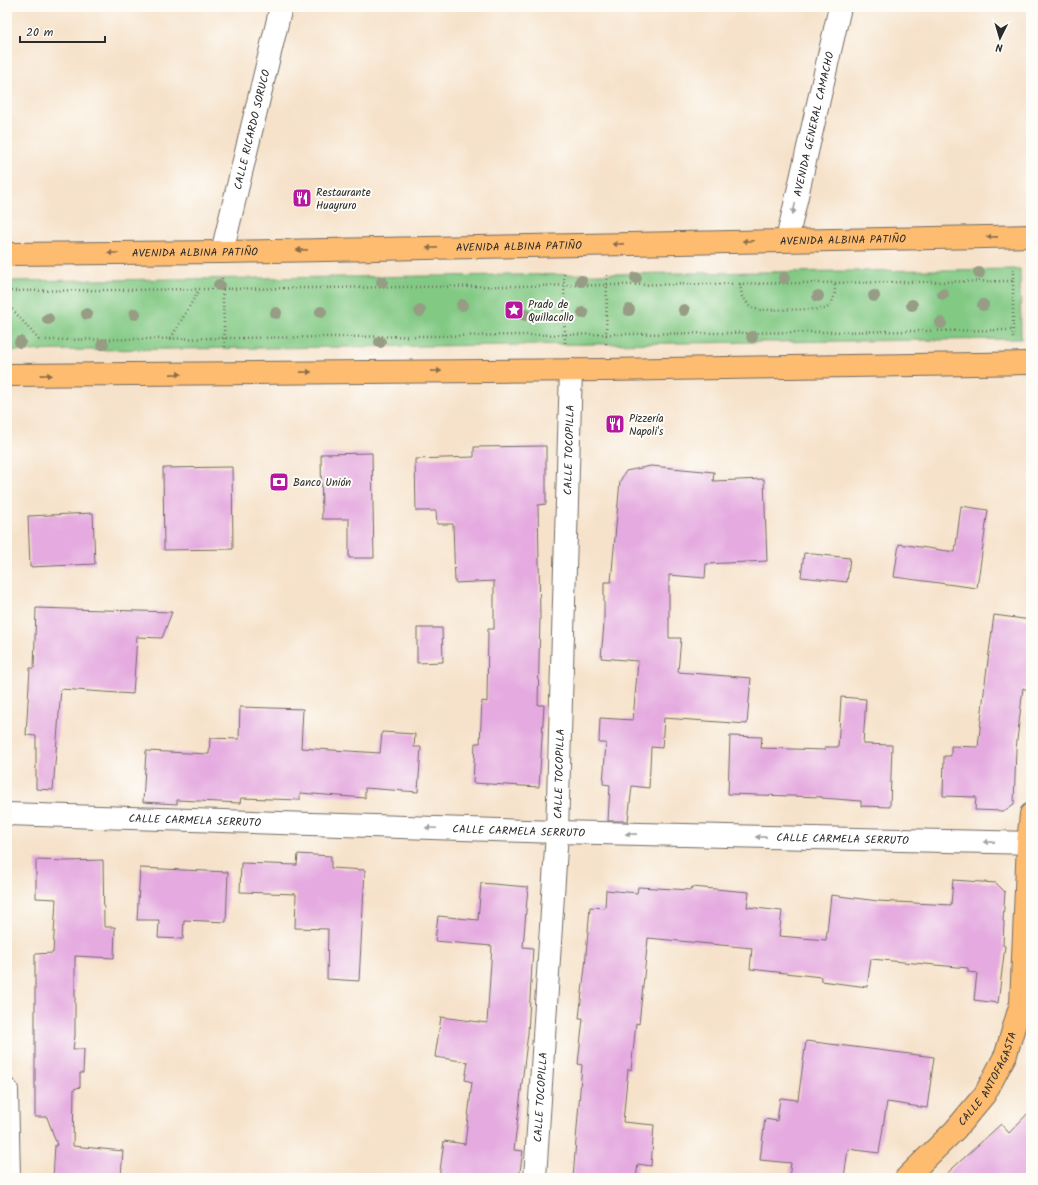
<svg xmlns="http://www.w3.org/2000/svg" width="1038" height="1185" viewBox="0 0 1038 1185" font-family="Kalam,sans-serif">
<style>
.green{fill:#82c984;stroke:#567a58}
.building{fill:#e5abe0}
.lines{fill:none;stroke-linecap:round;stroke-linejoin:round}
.minor-casing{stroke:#726b63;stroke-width:24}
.major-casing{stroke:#726b63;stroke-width:24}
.path{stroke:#726b63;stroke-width:2.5;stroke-dasharray:1 3;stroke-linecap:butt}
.minor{stroke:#fff;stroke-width:22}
.major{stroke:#fdbc6f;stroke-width:22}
.tree{fill:#979c84}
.oneway{fill:#a0a0a0}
.oneway2{fill:#8a6c4a}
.labels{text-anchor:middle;stroke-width:4;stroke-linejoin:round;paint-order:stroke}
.street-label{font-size:11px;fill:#2b2b2b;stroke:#fdfcf7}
.poi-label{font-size:11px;fill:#2b2b2b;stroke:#fdfcf7;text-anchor:start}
</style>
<rect width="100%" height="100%" fill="#fdfcf7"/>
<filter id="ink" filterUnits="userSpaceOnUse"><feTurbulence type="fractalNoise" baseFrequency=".025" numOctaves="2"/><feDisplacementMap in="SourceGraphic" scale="8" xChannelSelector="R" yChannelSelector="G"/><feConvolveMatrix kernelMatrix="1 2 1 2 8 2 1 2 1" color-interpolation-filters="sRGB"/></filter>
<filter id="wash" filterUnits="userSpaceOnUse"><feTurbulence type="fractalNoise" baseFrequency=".012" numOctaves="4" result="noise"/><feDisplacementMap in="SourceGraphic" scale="16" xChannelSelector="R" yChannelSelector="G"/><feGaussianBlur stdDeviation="0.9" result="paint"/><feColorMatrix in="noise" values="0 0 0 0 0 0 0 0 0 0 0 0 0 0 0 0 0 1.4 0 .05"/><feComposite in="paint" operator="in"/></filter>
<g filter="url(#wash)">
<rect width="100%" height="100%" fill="#f6e2ca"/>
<!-- green -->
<path class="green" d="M1020 269 1021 339 7 351V281Z"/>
<g id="blocks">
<!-- building -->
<path class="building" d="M546 446V504L538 505 540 618 538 705H544L539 787 473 783 475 743H480L482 701 487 702 488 629H494V581L455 583 453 524H437L436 511H416L415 459 474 457V447Z
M372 453 374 558H349V519H322L321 454Z
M651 466 714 472 713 481 764 479 767 561 706 564 705 578 669 575V638H681L678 672 751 678 747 724 664 718 662 748 651 747 649 788 632 786 628 821H608L610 785 603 784 606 743H599L600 718 633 720 638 661 601 658 604 624V582H611L620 481 626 471Z
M232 467 233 549 164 550 163 468Z
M961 506 988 510 977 588 894 577 899 544 955 552Z
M93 513 95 564 30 567 28 516Z
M804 553 850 558 847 582 801 577Z
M36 608 172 612 162 638 137 637 133 694 61 689 53 790 36 789V736L26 735 30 668H34Z
M994 615 1031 620V662L1027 690 1023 688 1016 749 1014 804 1004 811 975 810 976 797 943 796 944 756H951V746L978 747 985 683Z
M417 628H442L443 662 417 663Z
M841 697 866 699 863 744 892 745 890 807 861 806V801L822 798V797L728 794 730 736 762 737 761 748 825 750V747H838Z
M240 707 303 709 301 748 380 753 382 732 415 734 414 747H421L418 792 365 788V798L300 793V800L241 798 240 803 177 800V804L143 802 146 751 209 754 210 738 239 739Z
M298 854 331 856V868L365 870 359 981 327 979 328 929 295 928 296 894 240 892 241 863 297 865Z
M36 860 66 861 103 860 104 927H115L114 958 75 956V1036L73 1049H84L83 1073H80V1087L74 1089 73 1146 123 1151 121 1176 103 1175 102 1178H53L55 1145H57L47 1117H35V954L53 953 56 899 36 898Z
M140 868 228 872 226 922 184 920 183 939 158 938 159 920H137Z
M953 880 996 883 1005 892 1003 921H1004L1003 945 1005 946 998 1003 974 1000 977 973 968 972V968L871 959 867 987 821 981V977L750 969 752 948 648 938 639 1024 636 1023 631 1070 628 1069 623 1122 654 1125 651 1166 638 1164 636 1178H573L582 1065 578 1064 583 1018H579L585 967 590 907 605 908 606 890 637 893 638 887 691 890 692 887 749 892 747 907 782 911 779 936 826 940 831 895 878 901 951 905Z
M481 883 528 887 523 947 533 948 528 1033 514 1150 523 1151 519 1178H439L444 1141 465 1144 472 1082 465 1080 468 1062 435 1057 441 1017 487 1023 492 946 435 941 438 916 478 920Z
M806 1041 934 1057 927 1108 887 1102 879 1153 848 1149 844 1178H789L791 1163 760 1160 765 1119 777 1121 780 1098 798 1100Z
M1031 1110V1178H942L1001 1124 1009 1133Z"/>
</g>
</g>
<g filter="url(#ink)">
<use href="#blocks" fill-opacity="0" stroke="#726b63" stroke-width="1"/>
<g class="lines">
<defs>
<g id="minor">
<path id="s1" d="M787 240 840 7"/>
<path id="s2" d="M222 252 281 7"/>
<path id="s3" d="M7 814 557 832 1031 843"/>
<path d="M7 1090 9 1178"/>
<path id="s4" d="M535 1178 557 832 571 370"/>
</g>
<g id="major">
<path id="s5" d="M7 254 222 252 1031 236"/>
<path d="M7 375 606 370 1031 363"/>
<path id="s6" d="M906 1178 955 1130 985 1094 1006 1054 1021 1003 1028 843 1031 814"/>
</g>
</defs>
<!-- minor casing -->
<use href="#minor" class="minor-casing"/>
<!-- major casing -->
<use href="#major" class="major-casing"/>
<!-- path -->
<path class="path" d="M1013 269V339
M564 274 565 344
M222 278 225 348
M740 284 742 296 750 307 759 310 826 309C835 301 835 294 835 282
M7 291 1013 281
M7 303 39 340 1013 330
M171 338 199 290
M606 344 607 274"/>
<!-- minor -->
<use href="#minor" class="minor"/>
<!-- major -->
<use href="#major" class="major"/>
</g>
<!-- trees -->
<g class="tree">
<circle cx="979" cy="273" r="6"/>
<circle cx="636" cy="278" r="6"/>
<circle cx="784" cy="278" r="6"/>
<circle cx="581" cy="281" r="6"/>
<circle cx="382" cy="282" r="6"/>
<circle cx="219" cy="285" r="6"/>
<circle cx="943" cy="294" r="6"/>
<circle cx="818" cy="296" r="6"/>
<circle cx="874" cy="296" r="6"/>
<circle cx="462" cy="305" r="6"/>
<circle cx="912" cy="305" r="6"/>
<circle cx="983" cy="305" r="6"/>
<circle cx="629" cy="310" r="6"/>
<circle cx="684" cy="310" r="6"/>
<circle cx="420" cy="311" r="6"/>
<circle cx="321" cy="312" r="6"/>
<circle cx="276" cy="313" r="6"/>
<circle cx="583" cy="313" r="6"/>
<circle cx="87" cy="314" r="6"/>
<circle cx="135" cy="314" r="6"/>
<circle cx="525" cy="315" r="6"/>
<circle cx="48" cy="319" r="6"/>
<circle cx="941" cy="323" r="6"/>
<circle cx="752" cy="337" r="6"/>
<circle cx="20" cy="342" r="6"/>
<circle cx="380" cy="342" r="6"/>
<circle cx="103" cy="344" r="6"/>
</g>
<!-- one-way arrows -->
<defs><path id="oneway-solid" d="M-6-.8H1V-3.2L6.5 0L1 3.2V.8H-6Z"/></defs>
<g class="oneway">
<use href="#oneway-solid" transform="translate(794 209) rotate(103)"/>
<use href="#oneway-solid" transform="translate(431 828) rotate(-178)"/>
<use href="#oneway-solid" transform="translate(631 834) rotate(-179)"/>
<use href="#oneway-solid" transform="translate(761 837) rotate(-179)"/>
<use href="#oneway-solid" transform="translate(989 842) rotate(-179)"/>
</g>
<g class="oneway2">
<use href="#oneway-solid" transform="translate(992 237) rotate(179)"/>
<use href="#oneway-solid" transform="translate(748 241) rotate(179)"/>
<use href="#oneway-solid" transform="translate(618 244) rotate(179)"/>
<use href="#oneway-solid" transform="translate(432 248) rotate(179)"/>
<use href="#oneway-solid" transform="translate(302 250) rotate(179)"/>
<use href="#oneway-solid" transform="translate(113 253) rotate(180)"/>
<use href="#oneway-solid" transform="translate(436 371) rotate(-1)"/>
<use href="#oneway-solid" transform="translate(306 372) rotate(-1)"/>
<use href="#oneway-solid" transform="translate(176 374) rotate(-1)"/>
<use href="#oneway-solid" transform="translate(46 375) rotate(-1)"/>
</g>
</g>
<!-- icons -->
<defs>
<symbol id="restaurant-square" viewBox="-11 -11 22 22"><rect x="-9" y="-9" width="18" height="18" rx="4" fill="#b5179e" stroke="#fdfcf7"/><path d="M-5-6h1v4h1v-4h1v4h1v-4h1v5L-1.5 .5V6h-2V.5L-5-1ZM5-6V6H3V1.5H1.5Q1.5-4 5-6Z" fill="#fff"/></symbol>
<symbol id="sight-square" viewBox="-11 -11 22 22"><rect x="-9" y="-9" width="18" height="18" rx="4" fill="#b5179e" stroke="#fdfcf7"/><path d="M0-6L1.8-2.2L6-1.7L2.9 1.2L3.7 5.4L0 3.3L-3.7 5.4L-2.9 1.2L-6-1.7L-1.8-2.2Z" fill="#fff"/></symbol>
<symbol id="bank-square" viewBox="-11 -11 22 22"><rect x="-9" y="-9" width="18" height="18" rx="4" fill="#b5179e" stroke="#fdfcf7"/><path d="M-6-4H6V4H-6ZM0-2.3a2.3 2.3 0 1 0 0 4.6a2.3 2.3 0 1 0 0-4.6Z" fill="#fff"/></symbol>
</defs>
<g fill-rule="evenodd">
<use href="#restaurant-square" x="291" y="187" width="22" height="22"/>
<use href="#sight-square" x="503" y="299" width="22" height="22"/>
<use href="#restaurant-square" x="604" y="413" width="22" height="22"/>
<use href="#bank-square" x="268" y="471" width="22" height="22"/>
</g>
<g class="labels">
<!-- street labels -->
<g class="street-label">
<text dy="4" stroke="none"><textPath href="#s1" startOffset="119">AVENIDA GENERAL CAMACHO</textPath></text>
<text dy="4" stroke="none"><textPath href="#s2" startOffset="126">CALLE RICARDO SORUCO</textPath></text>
<text dy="4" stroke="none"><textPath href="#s5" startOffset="836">AVENIDA ALBINA PATIÑO</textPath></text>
<text dy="4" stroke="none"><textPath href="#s5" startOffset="512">AVENIDA ALBINA PATIÑO</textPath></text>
<text dy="4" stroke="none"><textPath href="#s5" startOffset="188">AVENIDA ALBINA PATIÑO</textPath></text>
<text dy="4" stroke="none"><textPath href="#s4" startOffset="729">CALLE TOCOPILLA</textPath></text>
<text dy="4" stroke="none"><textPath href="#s4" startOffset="405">CALLE TOCOPILLA</textPath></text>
<text dy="4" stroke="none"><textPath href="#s3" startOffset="188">CALLE CARMELA SERRUTO</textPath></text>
<text dy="4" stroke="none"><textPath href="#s3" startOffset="512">CALLE CARMELA SERRUTO</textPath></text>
<text dy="4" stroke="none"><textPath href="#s3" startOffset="836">CALLE CARMELA SERRUTO</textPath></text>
<text dy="4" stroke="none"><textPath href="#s6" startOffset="130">CALLE ANTOFAGASTA</textPath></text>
<text dy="4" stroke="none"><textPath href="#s4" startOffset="81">CALLE TOCOPILLA</textPath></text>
</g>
<!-- poi labels -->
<g class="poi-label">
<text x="316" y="196">Restaurante<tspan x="316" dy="13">Huayruro</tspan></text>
<text x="528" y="308">Prado de<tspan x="528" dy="13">Quillacollo</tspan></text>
<text x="629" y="422">Pizzería<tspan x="629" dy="13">Napoli's</tspan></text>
<text x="293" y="486">Banco Unión</text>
</g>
</g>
<!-- margin -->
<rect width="1038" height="1185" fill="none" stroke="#fdfcf7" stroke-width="24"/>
<!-- north arrow -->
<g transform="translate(1000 38) rotate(185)" stroke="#fdfcf7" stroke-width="3" paint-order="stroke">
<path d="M0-3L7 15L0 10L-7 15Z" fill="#2b2b2b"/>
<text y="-6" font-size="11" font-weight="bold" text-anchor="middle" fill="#2b2b2b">N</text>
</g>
<!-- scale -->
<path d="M20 36v6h85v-6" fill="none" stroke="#2b2b2b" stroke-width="2"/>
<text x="26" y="36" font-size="12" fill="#2b2b2b" stroke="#fdfcf7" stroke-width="3" paint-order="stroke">20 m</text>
</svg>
